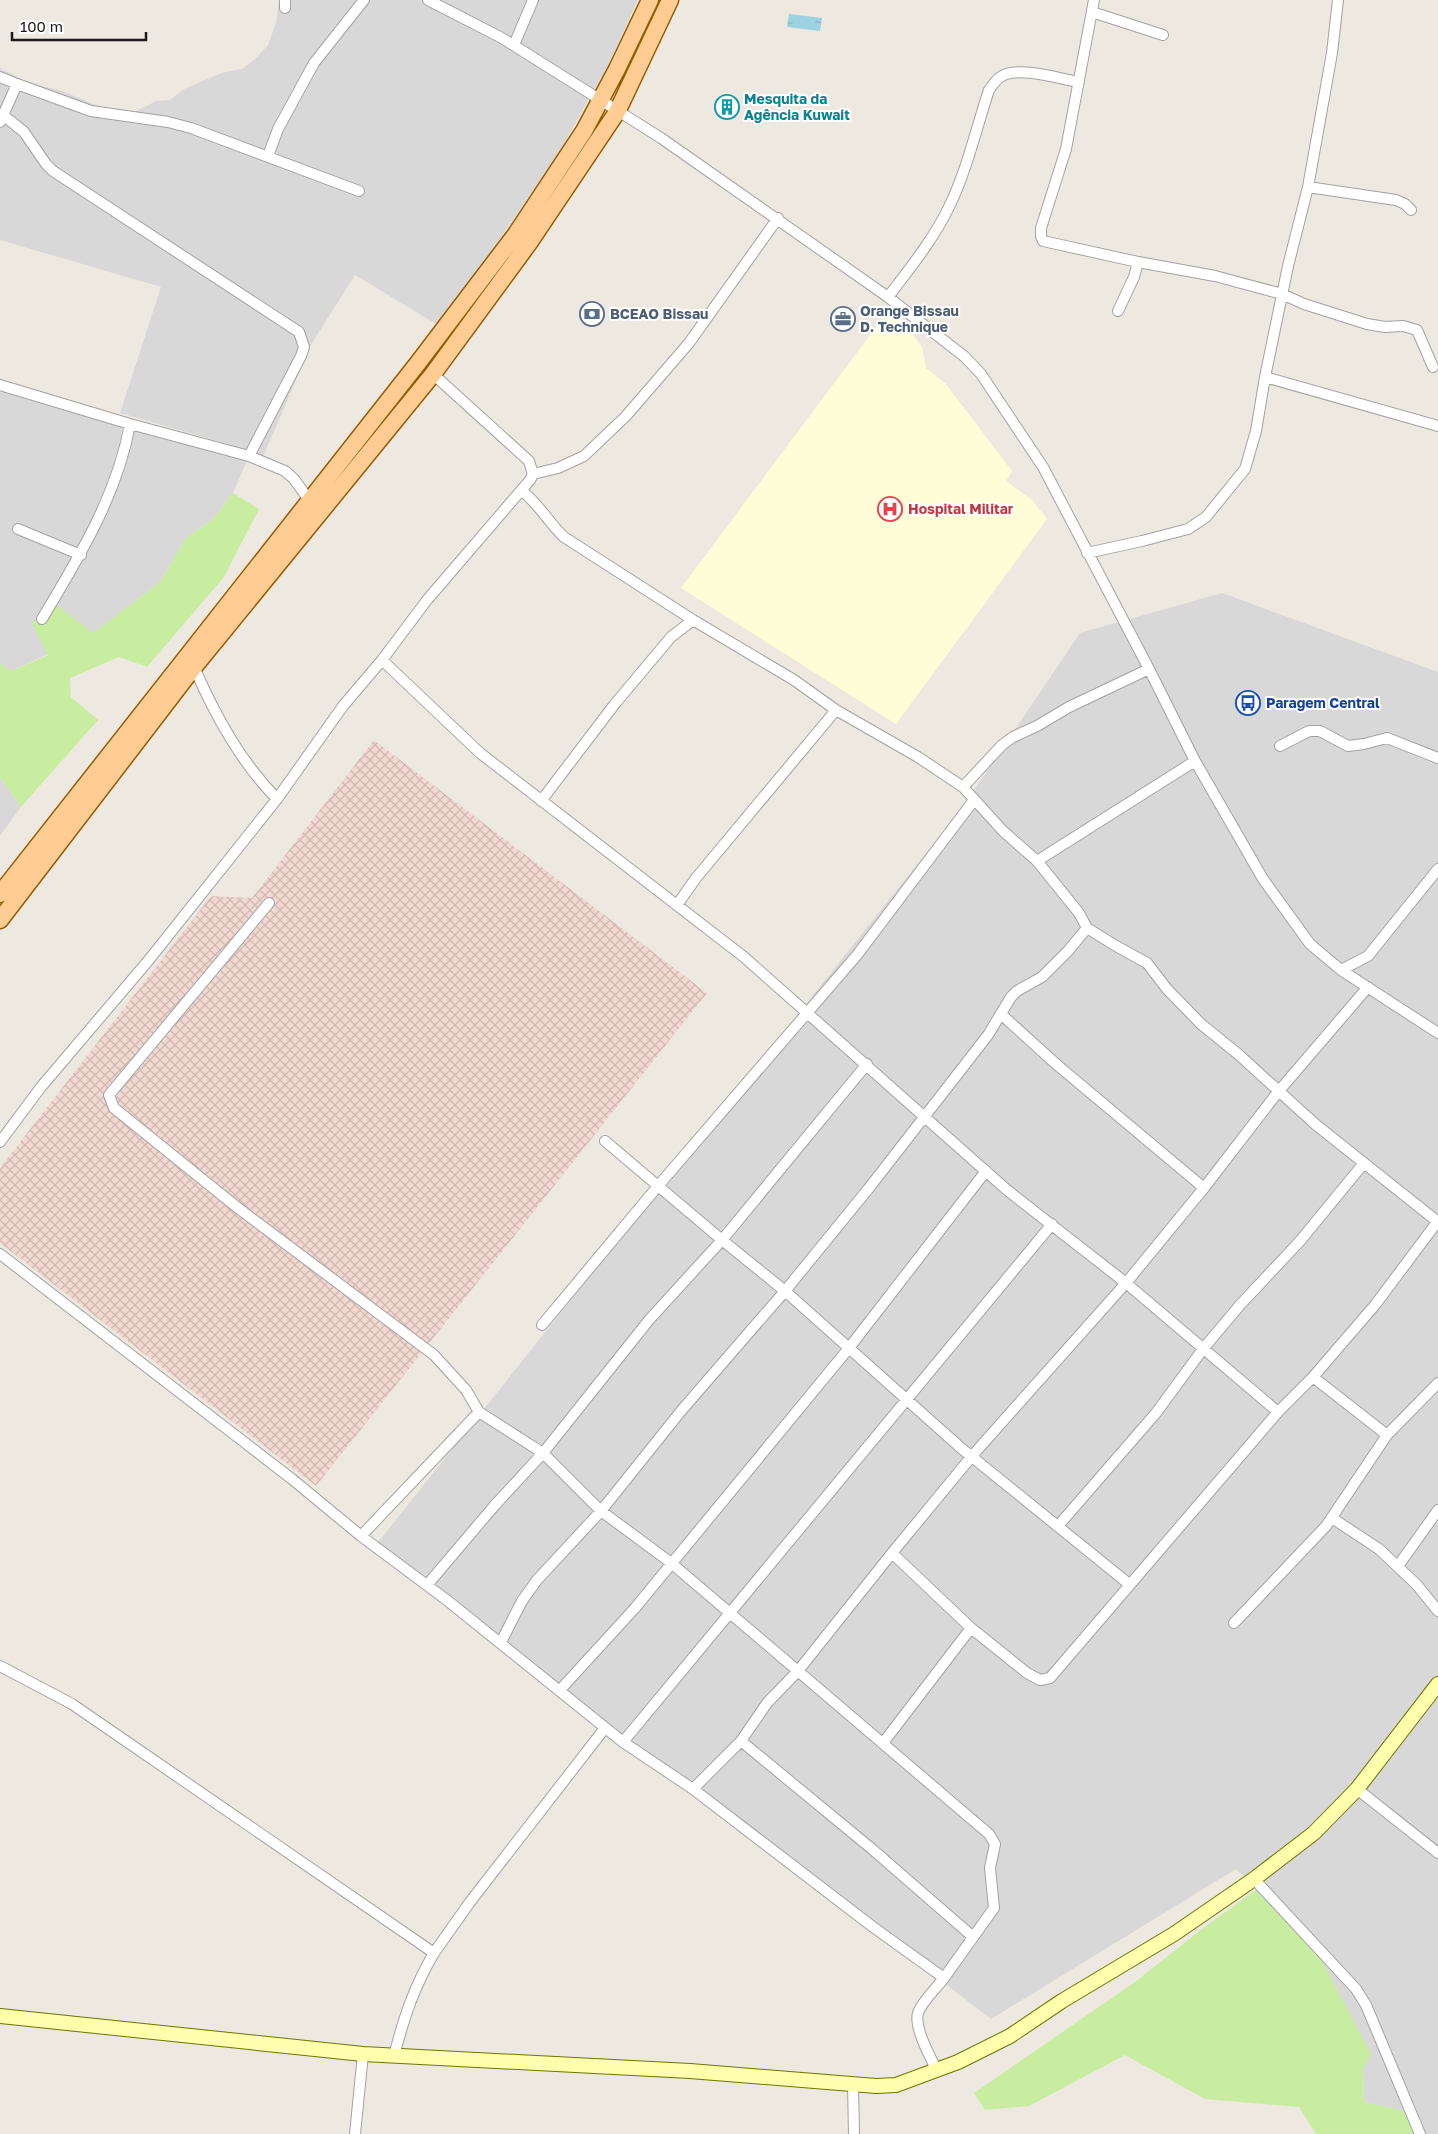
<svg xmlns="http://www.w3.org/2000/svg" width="1438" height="2134" viewBox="0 0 1438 2134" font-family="'Golos Text',sans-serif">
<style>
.residential{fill:#d9d8d8}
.education{fill:#fffdd8}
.military{fill:url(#military-cross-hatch)}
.grass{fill:#c9eda0}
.water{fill:url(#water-ripples)}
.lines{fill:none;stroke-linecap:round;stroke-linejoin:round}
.street-casing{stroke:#a2a2a2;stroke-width:12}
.secondary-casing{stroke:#6d7500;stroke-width:16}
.primary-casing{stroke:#935c00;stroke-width:19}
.street{stroke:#fff;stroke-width:10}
.secondary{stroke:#fefead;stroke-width:14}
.primary{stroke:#ffcc94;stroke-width:16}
.labels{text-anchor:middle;stroke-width:4;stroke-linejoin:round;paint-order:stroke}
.culture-label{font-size:14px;font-weight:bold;fill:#0d838f;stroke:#fff;text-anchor:start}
.service-label{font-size:14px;font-weight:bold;fill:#4e5e75;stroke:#fff;text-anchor:start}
.health-label{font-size:14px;font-weight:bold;fill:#be3a42;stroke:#fff;text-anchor:start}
.transit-label{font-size:14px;font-weight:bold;fill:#164399;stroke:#fff;text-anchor:start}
</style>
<defs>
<pattern id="military-cross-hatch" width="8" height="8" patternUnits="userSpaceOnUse" patternTransform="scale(1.25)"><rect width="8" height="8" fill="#f2d8d1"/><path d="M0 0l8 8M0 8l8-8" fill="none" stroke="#cfb9b3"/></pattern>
<pattern id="water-ripples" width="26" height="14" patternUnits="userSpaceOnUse" patternTransform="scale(1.25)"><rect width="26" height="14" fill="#9cd3e0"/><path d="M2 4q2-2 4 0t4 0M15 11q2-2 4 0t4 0" fill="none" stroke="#86b5c0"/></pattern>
</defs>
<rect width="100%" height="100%" fill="#eee9e0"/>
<!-- residential -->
<path class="residential" d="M279 0H638L607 67 560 151 488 256 436 324 355 275 312 343 262 459 232 445 120 413 161 287 0 240V68L27 82 62 91 113 112 131 114 156 101 170 100 184 89 221 73 242 69 255 59 268 45 276 23Z
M0 385 249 456 233 493 214 518 185 539 160 582 92 634 11 671 0 663Z
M1222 593 1438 672V2134H1412L1409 2112 1364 2102 1363 2069 1257 1889 1236 1869 991 2019 375 1546 962 808 1080 633Z
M0 777 21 807 0 836Z"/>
<!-- education -->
<path class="education" d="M891 307 922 347 926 368 945 383 1012 471 1006 481 1031 499 1047 519 896 724 681 588Z"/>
<!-- military -->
<path class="military" d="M374 740 707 993 316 1486 0 1243V1168L211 896 252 898Z"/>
<!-- grass -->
<path class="grass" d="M233 493 259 509 224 577 147 667 119 657 70 678 71 697 98 720 21 807 0 777V663L11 671 48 655 32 624 49 599 93 633 160 582 185 539 214 518Z
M1257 1889 1317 1951 1371 2054 1363 2069 1364 2102 1409 2112 1412 2134H1316L1299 2107 1205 2099 1125 2055 1029 2106 985 2110 974 2093 1135 1982 1203 1928Z"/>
<!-- water -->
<path class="water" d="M789 14 822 18 820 31 787 27Z"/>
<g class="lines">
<defs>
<path id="street" d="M428 0 502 38 661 138 888 297 965 357 981 374 1043 467 1149 669 1195 761 1263 879 1310 944 1341 970 1438 1033
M1094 0 1066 149 1041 228V236L1043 241 1138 262 1215 276 1282 294 1304 304 1367 324 1385 327 1403 326 1417 330 1433 367
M285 8V0
M1092 12 1163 35
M514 45 533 0
M0 77 17 84
M3 115 24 132 46 164 53 171 299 332 304 347 301 356 249 456
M0 122 17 84 91 111 168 122 191 128 359 191
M268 156 278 129 314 63 364 0
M1308 187 1396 200 1405 204 1411 210
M888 297C910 268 933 240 949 207 967 170 976 129 989 90 993 85 996 79 1002 76 1019 66 1060 79 1079 82
M1118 311 1134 277 1138 262
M1265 377 1438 426
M0 385 130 424 249 456 285 471 294 479 309 500
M533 474 558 468 584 456 626 416 689 343 778 218
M522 491C539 504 549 523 564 537L693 620 794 680 836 710 918 757 963 787 1003 831 1037 861 1079 913 1087 928 1116 946 1147 963 1167 989 1201 1024 1238 1054 1315 1124 1438 1222
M18 529 81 555
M1087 553 1142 541 1188 529 1206 517 1245 469 1256 431 1265 377 1288 266 1308 187 1332 53 1338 0
M42 619C79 557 117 496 130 424
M382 660 480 753 744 957 1007 1190 1126 1283 1278 1412
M194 667C215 715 240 761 277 799
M1280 746 1309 731H1320L1348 746 1364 744 1387 738 1438 758
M963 787 1002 745 1013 737 1037 726 1069 707 1149 669
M541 801 614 705 671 637 693 620
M1037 861 1195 761
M269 903 109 1095 114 1108 238 1208 434 1355 466 1390 479 1412 543 1453 601 1511 670 1562 989 1834 995 1844 990 1868 994 1908 944 1978
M677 905 696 878 836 710
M1341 970 1368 956 1438 869
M1002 1015 1056 1064 1204 1188
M605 1141 722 1240 785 1291 961 1448 1129 1584
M0 1142 41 1087 148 961 277 799 343 706 382 660 427 600 530 480 533 474 529 461 433 374
M0 1254 292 1479 361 1536 448 1601 623 1742 693 1789 873 1927 944 1978C936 1989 922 2001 918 2013 914 2028 930 2056 936 2069
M542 1325 658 1186 857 955 974 800
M1313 1377 1387 1435
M1332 1518 1379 1549 1417 1585 1438 1611
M1058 1526 1156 1413 1203 1349 1240 1305 1300 1241 1364 1163
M361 1536 479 1412
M892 1553 971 1628 1027 1673 1040 1680 1050 1678 1278 1412 1313 1377 1375 1305 1438 1221
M1398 1566 1438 1510
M427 1585 495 1505 543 1453 649 1320 722 1240 867 1064
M1234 1623 1326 1526 1387 1435 1438 1383
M501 1642 522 1601 537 1580 601 1511 681 1411 785 1291 869 1188 988 1035 1011 997 1017 991 1042 977 1068 951 1087 928
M0 1666 72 1704 434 1953 470 1902 605 1728
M560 1690 635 1608 849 1348 986 1171
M741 1741 872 1849 972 1936
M623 1742 1052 1224
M883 1743 971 1628
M693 1789 741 1741 767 1703 798 1671 892 1553 972 1456 1126 1283 1204 1188 1278 1092 1368 987
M1357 1789 1438 1853
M1254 1879 1356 1989 1366 2005 1420 2134
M394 2056C404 2017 414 1987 434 1953
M853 2085 854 2134
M355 2134 363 2054"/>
<path id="secondary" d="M0 2016 363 2054 690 2071 876 2086 896 2085 958 2062 1010 2036 1062 2001 1174 1934 1254 1879 1314 1833 1357 1789 1438 1684"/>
<path id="primary" d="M0 894 418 363 516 234 584 131 617 69 650 0
M0 920 194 667 433 374 529 243 617 112 670 0"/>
</defs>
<!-- street casing -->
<use href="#street" class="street-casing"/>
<!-- secondary casing -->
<use href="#secondary" class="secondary-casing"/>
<!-- primary casing -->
<use href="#primary" class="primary-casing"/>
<!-- street -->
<use href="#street" class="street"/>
<!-- secondary -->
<use href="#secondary" class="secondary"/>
<!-- primary -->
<use href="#primary" class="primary"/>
</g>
<!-- icons -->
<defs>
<symbol id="building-ring" viewBox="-11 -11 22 22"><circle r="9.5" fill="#fff" stroke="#0f9aa8" stroke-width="1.5"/><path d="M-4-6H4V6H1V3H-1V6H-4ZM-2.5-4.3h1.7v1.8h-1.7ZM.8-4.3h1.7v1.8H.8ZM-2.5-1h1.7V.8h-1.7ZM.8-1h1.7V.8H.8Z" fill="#0f9aa8"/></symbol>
<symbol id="bank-ring" viewBox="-11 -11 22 22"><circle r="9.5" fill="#fff" stroke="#5c6f8a" stroke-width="1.5"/><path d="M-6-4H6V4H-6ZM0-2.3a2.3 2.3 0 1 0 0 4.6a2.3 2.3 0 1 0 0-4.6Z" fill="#5c6f8a"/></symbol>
<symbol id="office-ring" viewBox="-11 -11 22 22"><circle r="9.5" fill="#fff" stroke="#5c6f8a" stroke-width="1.5"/><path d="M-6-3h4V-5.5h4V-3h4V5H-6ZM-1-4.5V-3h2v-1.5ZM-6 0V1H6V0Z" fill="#5c6f8a"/></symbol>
<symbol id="hospital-ring" viewBox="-11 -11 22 22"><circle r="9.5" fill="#fff" stroke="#e0444e" stroke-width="1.5"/><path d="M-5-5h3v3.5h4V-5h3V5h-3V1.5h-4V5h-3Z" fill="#e0444e"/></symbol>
<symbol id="bus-ring" viewBox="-11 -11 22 22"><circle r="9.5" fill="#fff" stroke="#1a4fb4" stroke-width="1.5"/><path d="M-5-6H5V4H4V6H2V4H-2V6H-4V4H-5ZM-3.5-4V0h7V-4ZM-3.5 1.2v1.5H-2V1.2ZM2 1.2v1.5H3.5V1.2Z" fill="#1a4fb4"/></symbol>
</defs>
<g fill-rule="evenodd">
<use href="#building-ring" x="713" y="93" width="28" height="28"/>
<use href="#bank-ring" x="578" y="300" width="28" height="28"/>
<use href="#office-ring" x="829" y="305" width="28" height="28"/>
<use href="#hospital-ring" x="876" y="495" width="28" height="28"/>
<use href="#bus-ring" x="1234" y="689" width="28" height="28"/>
</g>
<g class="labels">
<!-- culture labels -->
<g class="culture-label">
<text x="744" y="104">Mesquita da<tspan x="744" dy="16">Agência Kuwait</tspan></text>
</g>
<!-- service labels -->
<g class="service-label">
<text x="860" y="316">Orange Bissau<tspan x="860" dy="16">D. Technique</tspan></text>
<text x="610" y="319">BCEAO Bissau</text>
</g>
<!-- health labels -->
<g class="health-label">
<text x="908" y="514">Hospital Militar</text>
</g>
<!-- transit labels -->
<g class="transit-label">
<text x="1266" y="708">Paragem Central</text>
</g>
</g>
<!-- scale -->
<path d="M12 32v8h134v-8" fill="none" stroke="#1b1b1b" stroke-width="2.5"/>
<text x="20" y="32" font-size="15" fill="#1b1b1b" stroke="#ffffff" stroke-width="4" paint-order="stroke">100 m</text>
</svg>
